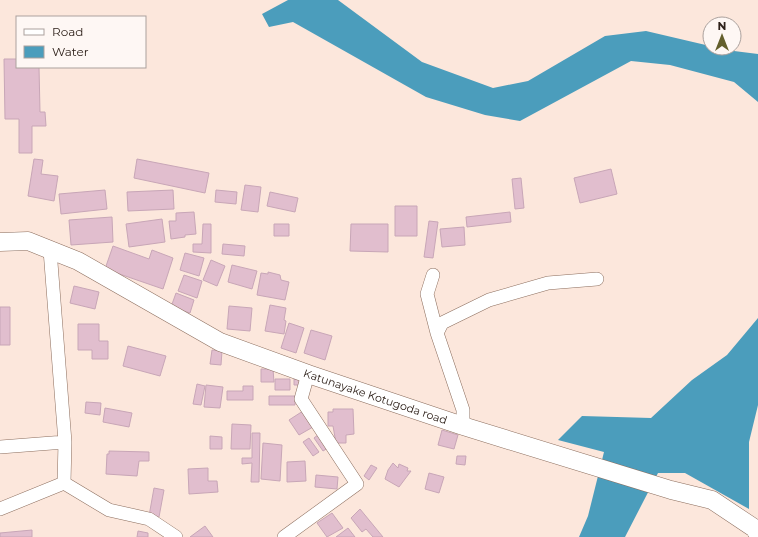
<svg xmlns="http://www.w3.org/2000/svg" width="758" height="537" viewBox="0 0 758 537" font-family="Montserrat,sans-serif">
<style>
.water{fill:#4b9dbc}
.building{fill:#e1bece;stroke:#c8a6b7}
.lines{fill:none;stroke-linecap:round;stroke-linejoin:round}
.street-casing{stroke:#8c6e5e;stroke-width:14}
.secondary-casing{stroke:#8c6e5e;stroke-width:19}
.street{stroke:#fff;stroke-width:13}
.secondary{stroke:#fff;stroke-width:18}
.labels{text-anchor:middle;stroke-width:3;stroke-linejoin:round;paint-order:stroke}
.street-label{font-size:11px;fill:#2e211a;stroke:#fef7f4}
</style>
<rect width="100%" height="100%" fill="#fce7dc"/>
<!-- water -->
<path class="water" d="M288 0H338L422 62 493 88 528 81 605 36 646 31 710 46V48L758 54V102L734 82 670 65 631 61 520 121 485 115 426 97 293 22 269 27 262 14Z
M758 318V405L749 442V509L685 473H658L625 537H579L588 516 604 452 558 440 582 416 651 418 692 380 727 355Z"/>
<!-- building -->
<path class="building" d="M4 59H17V67H39L40 112H45L46 126H32V153H19V119H5Z
M34 159 43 160 41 174 58 176 54 201 28 196Z
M137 159 209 173 205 193 134 178Z
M611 169 617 194 580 203 574 178Z
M521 178 524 208 515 209 512 179Z
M245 185 261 187 258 212 241 210Z
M105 190 107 209 61 214 59 194Z
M173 190 174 209 128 211 127 192Z
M216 190 237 192 236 204 215 202Z
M270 192 298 198 295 212 267 206Z
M395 206H417V236H395Z
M194 212 196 234 185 235V237L171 239 169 221H176V213Z
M510 212 511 222 467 227 466 217Z
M112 217 113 242 71 245 69 220Z
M162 219 165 242 129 247 126 224Z
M429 221 438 222 433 258 424 257Z
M203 224H211V253L193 252V244H202Z
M274 224H289V236H274Z
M351 224H388V252L350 251Z
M464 227 465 245 442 247 440 229Z
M223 244 245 246 244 256 222 254Z
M113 246 149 259 152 250 173 258 163 289 105 269Z
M185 253 204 258 199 276 180 270Z
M211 260 225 266 217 286 203 280Z
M232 265 257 271 252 289 228 282Z
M268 272 280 275 281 280 289 282 285 300 257 295 261 273 268 274Z
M184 275 202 281 197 298 178 291Z
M74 286 99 292 95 309 70 303Z
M176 293 194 300 190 313 171 307Z
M270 305 286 308 284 320 286 321 284 334 265 331Z
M229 306 252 308 250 331 227 329Z
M0 307H10V345H0Z
M289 323 304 328 296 353 281 348Z
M78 324H99V341H108V359H92V350H78Z
M311 330 332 336 325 360 304 353Z
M128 346 166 356 160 376 123 366Z
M212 350 222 351 221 365 210 364Z
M261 369H273L274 382H261Z
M275 379H290V390H275Z
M294 379H300V385H294Z
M197 384 205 386 201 405 193 404Z
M206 385 223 387 220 408 204 407Z
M243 386H253V400H227V391H243Z
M269 396H295V405H269Z
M86 402 101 403 100 415 85 413Z
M105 408 132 413 129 427 103 422Z
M333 409H353L354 434 346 435V443H336L333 426H328V412H333Z
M303 411 313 427 299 435 289 420Z
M232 424 251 425 250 449H231Z
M442 430 458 435 454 449 438 445Z
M252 433H260L259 482H251L252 463 242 464V458H252Z
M319 434 328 448 323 451 314 438Z
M210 436 222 437V449H210Z
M309 438 319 452 313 456 303 442Z
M263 443 282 445 280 481 261 479Z
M109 451 149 452V461H139L137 476 106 474 107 454H109Z
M457 456H466L465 465 456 464Z
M305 461 306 481 287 482V462Z
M393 463 398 468 399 464 408 468 407 471H411L399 487 385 479 388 470Z
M371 465 377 468 369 480 364 476Z
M208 468V481H217L218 492 189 494 188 469Z
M429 473 444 477 439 493 425 489Z
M316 475 338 477 337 489 315 487Z
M154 488 164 490 159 517 149 516Z
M360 509 383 537H373L366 529 362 532 351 518Z
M332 513 343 528 327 537 317 523Z
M205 526 213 537H190Z
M348 528 355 537H336Z
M32 530V537H0V533Z
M138 531 148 533V537H137Z"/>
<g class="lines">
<defs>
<path id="street" d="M433 275 427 294 437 333
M463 426V410L437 333 442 323 489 300 548 283 597 279
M0 447 65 442
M64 483 109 510 149 519 176 537
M0 509 64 483 65 442 50 250
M284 537 357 484 301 399 308 374"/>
<g id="secondary">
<path id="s1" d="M0 242 28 241 78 261 220 342 308 374 463 426 671 490 712 500 754 528 758 534"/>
</g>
</defs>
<!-- street casing -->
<use href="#street" class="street-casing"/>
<!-- secondary casing -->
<use href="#secondary" class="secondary-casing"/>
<!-- street -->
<use href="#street" class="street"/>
<!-- secondary -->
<use href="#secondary" class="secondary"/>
</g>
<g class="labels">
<!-- street labels -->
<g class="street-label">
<text dy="4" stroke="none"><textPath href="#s1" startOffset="410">Katunayake Kotugoda road</textPath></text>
</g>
</g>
<!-- legend -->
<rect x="16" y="16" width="130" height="52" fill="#fef7f4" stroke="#aba19d"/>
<rect x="24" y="29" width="20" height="6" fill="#ffffff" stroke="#aba19d"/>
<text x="52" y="36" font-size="12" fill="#2e211a">Road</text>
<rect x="24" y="46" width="20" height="12" fill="#4b9dbc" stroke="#aba19d"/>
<text x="52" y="56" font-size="12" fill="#2e211a">Water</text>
<!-- north arrow -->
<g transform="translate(722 36)"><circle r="19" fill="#fef7f4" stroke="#aba19d"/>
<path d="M0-3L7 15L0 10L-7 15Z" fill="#645f2c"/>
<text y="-6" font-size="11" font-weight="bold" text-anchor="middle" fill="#2e211a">N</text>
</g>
</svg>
